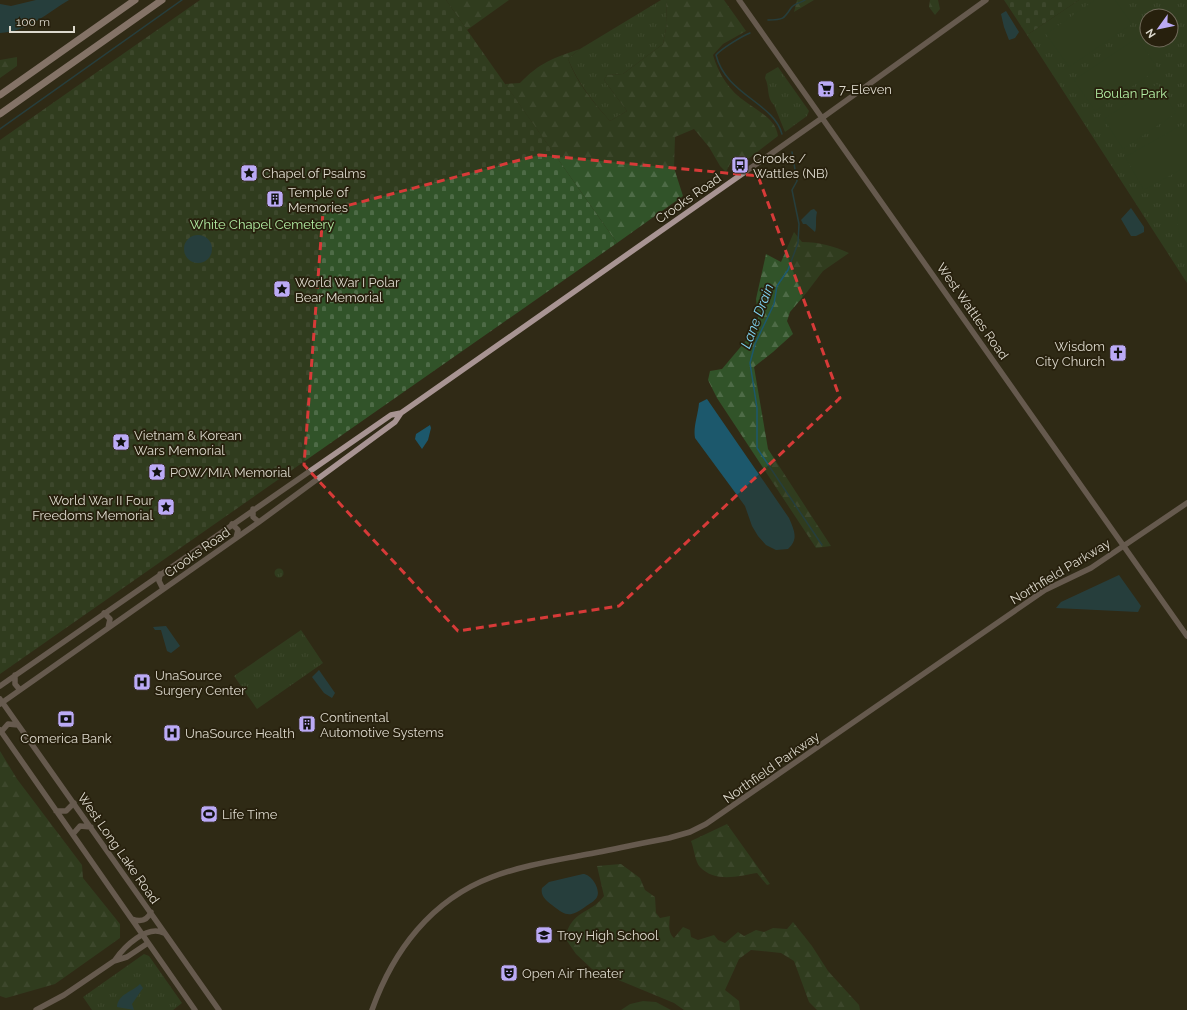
<svg xmlns="http://www.w3.org/2000/svg" width="1187" height="1010" viewBox="0 0 1187 1010" font-family="Raleway,sans-serif">
<style>
.grass{fill:url(#grass-tufts);fill-rule:evenodd}
.forest{fill:url(#forest-firs)}
.cemetery{fill:url(#cemetery-stones)}
.pitch{fill:#315329}
.water{fill:#1c586c}
.lines{fill:none;stroke-linecap:round;stroke-linejoin:round}
.stream{stroke:#1c586c;stroke-width:1.5}
.secondary{stroke:#a89493;stroke-width:5.5}
.highway{stroke:#eaccca;stroke-width:7}
.marked{fill:none;stroke:#d73a38;stroke-width:3;stroke-dasharray:8 5;stroke-linejoin:round}
.labels{text-anchor:middle;stroke-width:3.5;stroke-linejoin:round;paint-order:stroke}
.poi-label{font-size:13px;fill:#ddd9cd;stroke:#27200d;text-anchor:start}
.park-label{font-size:13px;fill:#b3eea4;stroke:#27200d}
.street-label{font-size:13px;fill:#ddd9cd;stroke:#27200d}
.water-label{font-size:14px;font-style:italic;fill:#81d5f5;stroke:#27200d}
</style>
<defs>
<pattern id="grass-tufts" width="24" height="20" patternUnits="userSpaceOnUse"><rect width="24" height="20" fill="#315329"/><path d="M3 7l-1-3M5 7V3M7 7l1-3M15 17l-1-3M17 17v-4M19 17l1-3" fill="none" stroke="#4e6b47"/></pattern>
<pattern id="forest-firs" width="22" height="20" patternUnits="userSpaceOnUse"><rect width="22" height="20" fill="#315329"/><path d="M5 1l3.5 6h-7zM16 11l3.5 6h-7z" fill="#4e6b47"/></pattern>
<pattern id="cemetery-stones" width="16" height="16" patternUnits="userSpaceOnUse"><rect width="16" height="16" fill="#315329"/><path d="M2 7V4a2 2 0 0 1 4 0v3zM10 15v-3a2 2 0 0 1 4 0v3z" fill="#4e6b47"/></pattern>
</defs>
<rect width="100%" height="100%" fill="#302a16"/>
<!-- grass -->
<path class="grass" d="M661 0H666L667 23 663 44 623 74 607 75 604 80 627 111 610 121C593 102 578 83 568 59L580 49Z
M1079 0H1187V283L1027 35ZM1147 16H1171V40H1147Z
M778 67 809 111 807 116 785 132 774 105C766 98 770 87 765 78L766 74Z
M274.5 573a4.5 4.5 0 1 1 9 0a4.5 4.5 0 1 1-9 0Z
M301 630 323 663 257 709 234 676Z
M144 954 149 956 182 1003 173 1010H92L83 997Z"/>
<!-- forest -->
<path class="forest" d="M446 0H509L467 30Z
M666 0H724L746 31 723 44 713 55C718 73 730 92 746 102 759 112 776 119 778 136L748 159 742 156 732 160 726 172 720 166 709 147 694 129 675 137 674 168 683 196 617 243 505 84 520 83C539 63 555 57 580 49L568 59C577 83 593 102 610 121L627 111 604 80 607 75 623 74 663 44 667 23Z
M797 0H814L794 12Z
M930 0H938L940 9 935 15 929 7Z
M17 57V66L0 78V60Z
M794 232 802 242C820 242 833 246 849 253L823 271 807 292 790 312 787 321 793 334 773 352 754 367 768 449 831 546 816 548 717 398 708 380 710 371 722 369 749 337 758 318 756 299 766 254 781 262Z
M0 751 17 779 82 865 83 878 120 924V938L55 984 6 998 0 996Z
M727 824 770 884 767 885 757 873C739 876 715 883 700 867 695 862 694 848 691 841Z
M621 864 640 878 645 890 655 897 656 913 660 918 670 916C669 925 668 932 674 938L683 927 690 930 691 937 698 940 714 935 718 940 725 943 738 932 744 936 756 930 764 932 773 928 787 929 793 922 812 946 828 971 859 1005 860 1010H817L809 1002 794 961 781 953 751 950 739 959 725 990 739 1001 740 1010H684L674 1003 592 969 576 954 565 938C572 909 590 915 604 896L597 866Z"/>
<!-- cemetery -->
<path class="cemetery" d="M200 0H446L617 243 0 674V140Z
M1004 0H1079L1027 35Z"/>
<!-- pitch -->
<path class="pitch" d="M1095 0H1115L1132 24 1069 67 1046 34Z
M1137 38 1158 69 1095 111 1074 80Z
M1157 84 1176 113 1123 149 1104 119Z
M1182 125 1187 134V166L1144 190 1125 157Z
M1187 187V252C1174 232 1175 208 1187 187Z
M643 1001 656 1002 671 1010H621L630 1004Z"/>
<!-- water -->
<path class="water" d="M36 0H69C47 13 27 32 0 33V4L11 6Z
M1006 11 1019 32 1015 38 1009 40 1004 27 1001 14Z
M1131 208 1144 227V232L1136 236H1131L1121 219Z
M814 209 817 212C815 219 817 227 815 232L806 224H803L801 220 811 210Z
M184 249a14 14 0 1 1 28 0a14 14 0 1 1-28 0Z
M707 399 789 518C794 530 799 539 788 549L776 550 766 545 758 536 752 526 745 506 695 438C693 427 698 415 699 403Z
M430 425 431 428 428 440 422 449 415 439 416 434Z
M1119 575 1141 606 1138 612 1056 608 1061 602Z
M166 626 180 646 171 653 167 651 161 630H155L153 627Z
M319 670 335 693 332 698 324 693 312 677Z
M583 874C591 874 601 889 597 897 595 901 589 904 585 907 570 917 567 917 552 905 547 901 540 896 542 888L549 882Z
M140 984 143 988 132 1004 134 1010 117 1007C118 994 132 992 140 984Z"/>
<g class="lines">
<!-- stream -->
<path class="stream" d="M768 20C783 20 784 19 791 8 794 3 801 3 805 0
M750 33C742 36 721 49 716 55 726 95 773 102 782 134
M0 129 182 0
M792 152 797 181 792 190 799 224 798 243 788 270 777 286 774 304 755 344 750 363 757 408V448L822 545"/>
<!-- secondary -->
<path class="secondary" d="M739 0 1187 636
M253 509V517L259 522
M232 524 238 530 236 538
M160 574 159 581 163 589
M104 613 110 619 108 628
M15 675V684L20 690
M0 686 391 415 401 413
M0 699 219 1010
M0 704 259 522 395 422 401 413 822 118 986 0
M0 730 195 1010
M1 732 8 724 18 725
M56 811H66L74 803
M73 834 80 826 91 827
M132 919C140 922 147 921 151 912
M115 960C124 947 147 924 164 933
M36 1010 64 995 114 961 127 957 148 943
M372 1010C393 951 431 900 492 877 521 866 552 861 583 855 612 850 641 843 669 838L690 832 706 824 1045 590 1091 568 1187 503"/>
<!-- highway -->
<path class="highway" d="M0 95 135 0
M0 114 162 0"/>
</g>
<!-- marked area -->
<path d="M0 0H1187V1010H0ZM539 155 758 176 840 398 619 606 458 631 304 465 323 212Z" fill="#302a16" fill-opacity=".55" fill-rule="evenodd"/>
<path class="marked" d="M539 155 758 176 840 398 619 606 458 631 304 465 323 212Z"/>
<!-- icons -->
<defs>
<symbol id="supermarket-square" viewBox="-11 -11 22 22"><rect x="-9" y="-9" width="18" height="18" rx="4" fill="#bbaaf6" stroke="#27200d"/><path d="M-6-5.5h2.5l.6 2H6L4.5 2H-2.5L-4.4-4H-6ZM-1.5 3.2a1.3 1.3 0 1 0 .1 0ZM3 3.2a1.3 1.3 0 1 0 .1 0Z" fill="#111"/></symbol>
<symbol id="bus-square" viewBox="-11 -11 22 22"><rect x="-9" y="-9" width="18" height="18" rx="4" fill="#bbaaf6" stroke="#27200d"/><path d="M-5-6H5V4H4V6H2V4H-2V6H-4V4H-5ZM-3.5-4V0h7V-4ZM-3.5 1.2v1.5H-2V1.2ZM2 1.2v1.5H3.5V1.2Z" fill="#111"/></symbol>
<symbol id="sight-square" viewBox="-11 -11 22 22"><rect x="-9" y="-9" width="18" height="18" rx="4" fill="#bbaaf6" stroke="#27200d"/><path d="M0-6L1.8-2.2L6-1.7L2.9 1.2L3.7 5.4L0 3.3L-3.7 5.4L-2.9 1.2L-6-1.7L-1.8-2.2Z" fill="#111"/></symbol>
<symbol id="building-square" viewBox="-11 -11 22 22"><rect x="-9" y="-9" width="18" height="18" rx="4" fill="#bbaaf6" stroke="#27200d"/><path d="M-4-6H4V6H1V3H-1V6H-4ZM-2.5-4.3h1.7v1.8h-1.7ZM.8-4.3h1.7v1.8H.8ZM-2.5-1h1.7V.8h-1.7ZM.8-1h1.7V.8H.8Z" fill="#111"/></symbol>
<symbol id="church-square" viewBox="-11 -11 22 22"><rect x="-9" y="-9" width="18" height="18" rx="4" fill="#bbaaf6" stroke="#27200d"/><path d="M-1.2-6h2.4v3.5h3.3v2.4h-3.3V6h-2.4V-.1h-3.3v-2.4h3.3Z" fill="#111"/></symbol>
<symbol id="hospital-square" viewBox="-11 -11 22 22"><rect x="-9" y="-9" width="18" height="18" rx="4" fill="#bbaaf6" stroke="#27200d"/><path d="M-5-5h3v3.5h4V-5h3V5h-3V1.5h-4V5h-3Z" fill="#111"/></symbol>
<symbol id="bank-square" viewBox="-11 -11 22 22"><rect x="-9" y="-9" width="18" height="18" rx="4" fill="#bbaaf6" stroke="#27200d"/><path d="M-6-4H6V4H-6ZM0-2.3a2.3 2.3 0 1 0 0 4.6a2.3 2.3 0 1 0 0-4.6Z" fill="#111"/></symbol>
<symbol id="stadium-square" viewBox="-11 -11 22 22"><rect x="-9" y="-9" width="18" height="18" rx="4" fill="#bbaaf6" stroke="#27200d"/><path d="M0-5a6.5 5 0 1 0 0 10a6.5 5 0 1 0 0-10ZM-3.5-1.8h7v3.6h-7Z" fill="#111"/></symbol>
<symbol id="school-square" viewBox="-11 -11 22 22"><rect x="-9" y="-9" width="18" height="18" rx="4" fill="#bbaaf6" stroke="#27200d"/><path d="M0-5L7-2L0 1L-7-2ZM-4 1L0 2.5L4 1V4Q0 6-4 4Z" fill="#111"/></symbol>
<symbol id="theatre-square" viewBox="-11 -11 22 22"><rect x="-9" y="-9" width="18" height="18" rx="4" fill="#bbaaf6" stroke="#27200d"/><path d="M-5-5.5Q0-4 5-5.5V0Q5 5 0 6Q-5 5-5 0ZM-3.3-2.5H-1v1.5H-3.3ZM1-2.5H3.3v1.5H1ZM-2.8 1Q0 5.5 2.8 1Z" fill="#111"/></symbol>
</defs>
<g fill-rule="evenodd">
<use href="#supermarket-square" x="816" y="79" width="20" height="20"/>
<use href="#bus-square" x="730" y="155" width="20" height="20"/>
<use href="#sight-square" x="239" y="163" width="20" height="20"/>
<use href="#building-square" x="265" y="189" width="20" height="20"/>
<use href="#sight-square" x="272" y="279" width="20" height="20"/>
<use href="#church-square" x="1108" y="343" width="20" height="20"/>
<use href="#sight-square" x="111" y="432" width="20" height="20"/>
<use href="#sight-square" x="147" y="462" width="20" height="20"/>
<use href="#sight-square" x="156" y="497" width="20" height="20"/>
<use href="#hospital-square" x="132" y="672" width="20" height="20"/>
<use href="#bank-square" x="56" y="709" width="20" height="20"/>
<use href="#building-square" x="297" y="714" width="20" height="20"/>
<use href="#hospital-square" x="162" y="723" width="20" height="20"/>
<use href="#stadium-square" x="199" y="804" width="20" height="20"/>
<use href="#school-square" x="534" y="925" width="20" height="20"/>
<use href="#theatre-square" x="499" y="963" width="20" height="20"/>
</g>
<g class="labels">
<!-- poi labels -->
<g class="poi-label">
<text x="839" y="94">7-Eleven</text>
<text x="753" y="163">Crooks /<tspan x="753" dy="15">Wattles (NB)</tspan></text>
<text x="262" y="178">Chapel of Psalms</text>
<text x="288" y="197">Temple of<tspan x="288" dy="15">Memories</tspan></text>
<text x="295" y="287">World War I Polar<tspan x="295" dy="15">Bear Memorial</tspan></text>
<text x="1105" y="351" text-anchor="end">Wisdom<tspan x="1105" dy="15">City Church</tspan></text>
<text x="134" y="440">Vietnam &amp; Korean<tspan x="134" dy="15">Wars Memorial</tspan></text>
<text x="170" y="477">POW/MIA Memorial</text>
<text x="153" y="505" text-anchor="end">World War II Four<tspan x="153" dy="15">Freedoms Memorial</tspan></text>
<text x="155" y="680">UnaSource<tspan x="155" dy="15">Surgery Center</tspan></text>
<text x="320" y="722">Continental<tspan x="320" dy="15">Automotive Systems</tspan></text>
<text x="185" y="738">UnaSource Health</text>
<text x="66" y="743" text-anchor="middle">Comerica Bank</text>
<text x="222" y="819">Life Time</text>
<text x="557" y="940">Troy High School</text>
<text x="522" y="978">Open Air Theater</text>
</g>
<!-- park labels -->
<g class="park-label">
<text x="1131" y="98">Boulan Park</text>
<text x="262" y="229">White Chapel Cemetery</text>
</g>
<!-- street labels -->
<g class="street-label">
<text transform="translate(688 198) rotate(-35)" y="5">Crooks Road</text>
<text transform="translate(973 311) rotate(55)" y="5">West Wattles Road</text>
<text transform="translate(197 552) rotate(-35)" y="5">Crooks Road</text>
<text transform="translate(1060 571) rotate(-31)" y="5">Northfield Parkway</text>
<text transform="translate(771 767) rotate(-35)" y="5">Northfield Parkway</text>
<text transform="translate(119 848) rotate(55)" y="5">West Long Lake Road</text>
</g>
<!-- water labels -->
<g class="water-label">
<text transform="translate(757 316) rotate(-69)" y="5">Lane Drain</text>
</g>
</g>
<!-- north arrow -->
<g transform="translate(1159 28) rotate(237)"><circle r="19" fill="#27200d" stroke="#706a5a"/>
<path d="M0-3L7 15L0 10L-7 15Z" fill="#bbaaf6"/>
<text y="-6" font-size="11" font-weight="bold" text-anchor="middle" fill="#ddd9cd">N</text>
</g>
<!-- scale -->
<path d="M10 26v6h64v-6" fill="none" stroke="#ddd9cd" stroke-width="2"/>
<text x="16" y="26" font-size="12" fill="#ddd9cd" stroke="#27200d" stroke-width="3" paint-order="stroke">100 m</text>
</svg>
